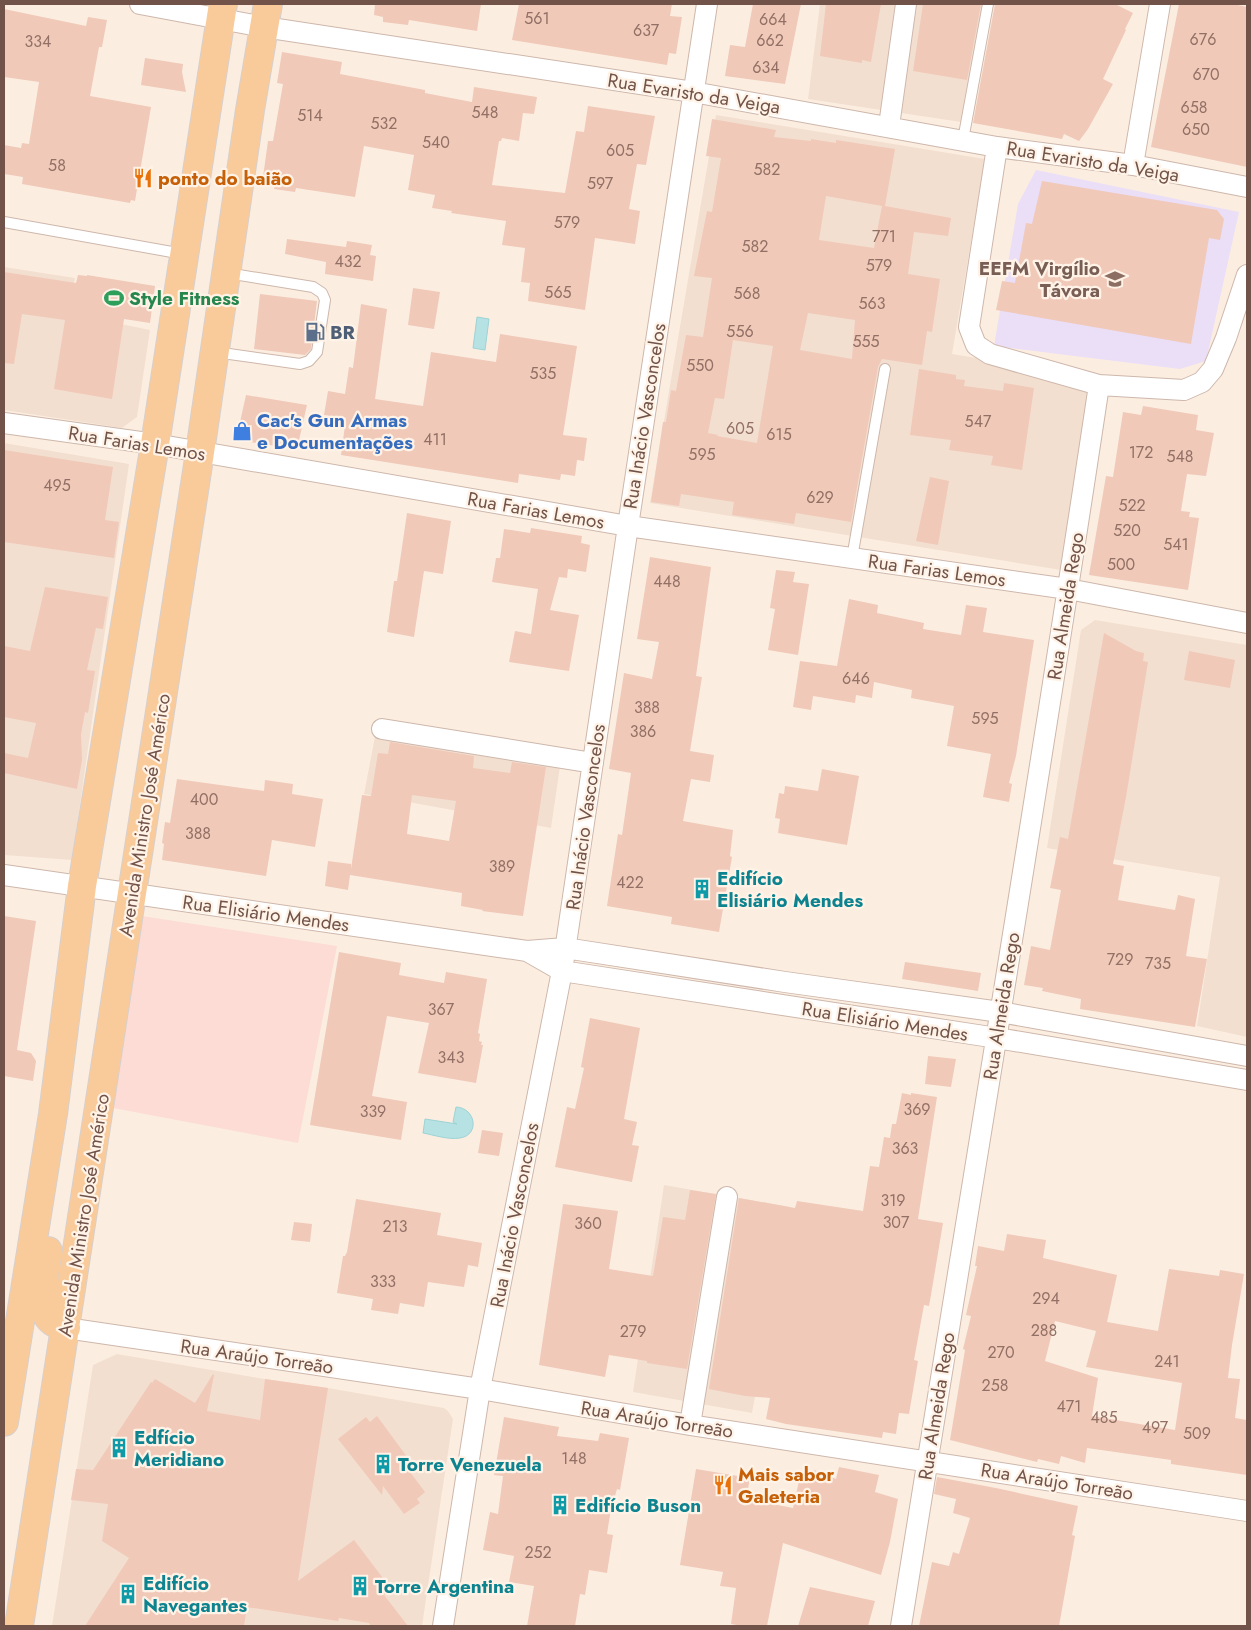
<svg xmlns="http://www.w3.org/2000/svg" width="1251" height="1630" viewBox="0 0 1251 1630" font-family="Jost,sans-serif">
<style>
.residential{fill:#f3dfd0}
.commercial{fill:#fcdcd5}
.education{fill:#ebdef7}
.water{fill:#b6e2e4;stroke:#9dd3d5}
.building{fill:#f0c9b9;fill-rule:evenodd}
.lines{fill:none;stroke-linecap:round;stroke-linejoin:round}
.lane-casing{stroke:#ceb7ab;stroke-width:12}
.street-casing{stroke:#ceb7ab;stroke-width:22}
.primary-casing{stroke:#d8cfcc;stroke-width:30}
.lane{stroke:#fff;stroke-width:10}
.street{stroke:#fff;stroke-width:20}
.primary{stroke:#f9cb9b;stroke-width:28}
.labels{text-anchor:middle;stroke-width:4.5;stroke-linejoin:round;paint-order:stroke}
.number-label{font-size:16px;fill:#927065}
.street-label{font-size:19px;fill:#725349;stroke:#fff3e7}
.food-label{font-size:19px;font-weight:bold;fill:#c56008;stroke:#fff3e7;text-anchor:start}
.education-label{font-size:19px;font-weight:bold;fill:#785e54;stroke:#fff3e7;text-anchor:end}
.leisure-label{font-size:19px;font-weight:bold;fill:#27864d;stroke:#fff3e7;text-anchor:start}
.service-label{font-size:19px;font-weight:bold;fill:#4e5e75;stroke:#fff3e7;text-anchor:start}
.shop-label{font-size:19px;font-weight:bold;fill:#366cbe;stroke:#fff3e7;text-anchor:start}
.culture-label{font-size:19px;font-weight:bold;fill:#0d838f;stroke:#fff3e7;text-anchor:start}
</style>
<rect width="100%" height="100%" fill="#fbeee1"/>
<!-- residential -->
<path class="residential" d="M820 4H983L961 122 808 99Z
M716 115 985 159 952 354 1093 377 1061 570 650 503Z
M4 267 75 278 68 313 150 330 137 417 122 428 4 410Z
M4 443 129 464 72 860 4 855Z
M1095 620 1247 645V1037L1197 1026 1220 877 1047 848 1081 630Z
M377 726 562 753 551 828 364 794Z
M664 1185 790 1207 752 1413 633 1392Z
M117 1354 265 1379 328 1388 444 1408 448 1411 453 1419 422 1626H52L93 1365Z"/>
<!-- commercial -->
<path class="commercial" d="M142 916 337 946 298 1143 113 1108Z"/>
<!-- education -->
<path class="education" d="M1036 170 1239 212 1206 361 1180 369 994 346 1018 204Z"/>
<!-- water -->
<path class="water" d="M477 317 489 319 485 350 473 348Z
M456 1107C476 1108 480 1135 460 1138 448 1140 434 1135 423 1133L425 1119 457 1124 453 1122Z"/>
<!-- building -->
<path class="building" d="M375 4H481L477 31 409 20 408 25 383 22V17L374 15Z
M519 4H672L670 16 682 17 676 54 669 53 667 65 512 40Z
M753 4H801L785 84 725 76 730 45 745 47Z
M826 4H881L871 62 862 60V63L820 56Z
M923 4H981L967 80 913 71Z
M995 4H1115L1133 13 1125 29 1126 30 1103 79 1113 84 1088 129 1079 141 1064 134 1062 139 973 123Z
M1179 4H1233L1247 7V167L1151 147Z
M4 9 86 26 88 17 107 20 102 47H99L90 96 151 107 135 201 131 200 130 203 22 184 23 177 4 174V145L21 148 22 143 29 144 39 82 4 77Z
M282 52 342 62 340 74 425 90V93L472 102 474 87 537 97 534 114 523 113 519 141 502 138 501 141H499L492 185 565 193 576 131 584 132 588 106 655 116 646 165 637 164 629 209 640 211 635 244 595 238 585 310 528 301 530 283 521 282 525 248 502 245 506 221 451 213 452 211 432 208 435 195 408 190 414 155 364 146 355 197 296 188 295 192 274 189 275 179 263 177 268 141H273L283 84 277 83Z
M145 58 183 64 182 72 186 92 141 85Z
M712 119 776 130 774 137 811 141V139L836 143V140L895 149 885 206 951 218 948 236 914 232 908 274 940 279 932 332 927 331 922 365 882 359 878 367 851 522 796 513 794 524 732 515 734 502 681 494 679 506 651 502 663 422H666L671 390 676 391 686 335 703 337 712 278 694 276 707 211 712 212 721 158 706 156ZM826 196 882 206 874 248 819 240ZM808 313 855 320 852 359 800 350ZM733 340 773 346 757 443 717 436 718 435 708 433 715 398 724 399Z
M1042 181 1217 210 1224 219 1220 240 1209 238 1191 344 996 310 1002 281 1015 283 1026 223 1032 224Z
M287 239 346 247 347 241 372 245 370 255 376 256 373 281 325 274 326 262 285 254Z
M4 272 76 283 78 275 87 276V275L155 286 150 323 124 319 112 399 54 389 65 320 22 314 14 364 4 363Z
M413 288 440 292 434 329 408 325Z
M260 294 317 301 311 349 305 355 254 349Z
M361 304 387 309 375 399 423 406 431 352 496 362 500 334 577 346 563 435 587 438 584 461 577 460 575 476 561 474 560 480 519 474 518 483 341 455 346 418 324 415 328 391 345 394 349 367 353 368Z
M919 369 956 375V379L965 380 964 386 1003 391 1004 383 1034 388 1022 470 991 465 993 456 949 450 951 440 910 435Z
M246 395 307 405 297 449 236 440Z
M1143 406 1198 415 1196 430 1214 433 1206 476 1187 474 1181 511 1190 512 1189 517 1199 518 1188 590 1089 575 1106 476 1113 477 1123 412 1141 415Z
M4 450 113 467 105 520 119 522 114 558 4 542Z
M930 477 949 481 938 545 916 541Z
M407 513 451 521 443 574 424 571 414 637 387 632 394 581H397Z
M531 528 582 536 581 543 590 545 586 572 568 569 567 578 559 577 550 610 579 615 569 671 509 662 515 631 531 634 538 589 492 582 496 558H500L504 529 530 533Z
M650 557 711 567 696 676 702 677 690 751 714 755 710 782 691 779 683 821 733 830 730 856 732 857 719 932 671 924 672 917 607 906 618 834 622 835 631 773 609 769 624 673 652 679 659 642 637 639Z
M776 570 795 572 793 582 809 584 798 655 768 650 775 609 770 608Z
M45 587 108 597 103 629 96 628 87 670 95 671 88 713 85 712 81 734 82 760 77 789 4 773V753L28 758 36 723 4 717V646L30 651Z
M849 599 878 605 877 613 924 623 923 629 961 635 966 605 987 608 983 632 1034 640 1016 756 1009 783 1012 784 1009 802 983 797 991 754 947 746 954 706 911 698 912 690 874 682 872 698 856 695 855 703 813 696 811 710 793 707 800 661 837 666Z
M1104 633 1136 651 1144 653 1143 661 1148 662 1126 797 1113 864 1124 866 1118 900 1175 910 1178 895 1195 899 1186 956 1207 959 1195 1027 1080 1009 1081 999 1042 991 1043 988 1024 985 1031 946 1050 950 1061 890 1050 888 1060 837 1068 839Z
M1189 651 1235 660 1230 688 1184 680Z
M390 742 474 756 473 768 510 773 512 762 546 767 523 916 482 911 483 910 461 906 462 893 350 875 348 890 325 886 328 861 351 864V869L362 795 371 796 378 753 388 754ZM412 795 456 801 449 841 407 834Z
M822 769 859 776 847 845 778 833 780 819 775 818 779 793 784 794 785 786 818 791Z
M177 779 264 791 265 780 293 784 292 794 323 799 315 847 272 840 266 876 162 860 164 844 162 843 165 822 170 823Z
M4 916 36 921 17 1050 31 1053 36 1061 33 1081 4 1076Z
M339 952 401 963 399 975 444 983 446 972 487 979 478 1033 480 1034 479 1041 482 1042 481 1045H483L476 1083 418 1073 429 1023 387 1016 372 1096 407 1102 401 1140 310 1125Z
M905 962 981 973 978 991 902 979Z
M590 1018 640 1028 624 1119 637 1122 632 1145 639 1146 632 1182 555 1167 567 1107 575 1109 584 1068 581 1067Z
M928 1056 956 1059 951 1087 925 1084Z
M902 1093 911 1095V1093L937 1097 918 1219 943 1223 931 1295 929 1306 924 1305 914 1360 918 1361 909 1414 899 1413 896 1434 883 1432 882 1438 786 1424 766 1419 770 1398 745 1396 709 1389 739 1198 795 1208 797 1201 863 1211 870 1166 879 1167 884 1137 890 1138 892 1124H896Z
M482 1130 503 1133 499 1156 478 1153Z
M690 1190 716 1194 687 1369 647 1363V1361L609 1355 605 1377 539 1365 563 1204 618 1211 609 1269 653 1276 663 1217 685 1220Z
M356 1199 441 1213 437 1235 482 1243 478 1267 468 1265 464 1287 428 1282 424 1307 400 1303 398 1314 371 1310 373 1299 337 1293 343 1256H345L347 1252Z
M294 1222 312 1224 310 1242 291 1240Z
M1007 1234 1046 1240 1043 1258 1117 1275 1107 1322 1158 1331 1169 1269 1219 1276 1220 1270 1244 1274 1232 1345 1228 1378 1240 1379 1235 1418 1247 1420V1475L1171 1464V1460L1087 1448 1085 1463 1061 1456 1059 1464 1038 1459 1037 1462 950 1440 965 1350 963 1349 971 1316 966 1315 977 1266H975L978 1246 1004 1251ZM1055 1321 1096 1331 1086 1367 1182 1383 1175 1430 1092 1416 1098 1378 1045 1361Z
M213 1374 214 1375 207 1411 260 1420 265 1379 328 1388 298 1581 354 1540 392 1590 384 1595 408 1626H371L369 1623 339 1618 338 1621 247 1607 244 1626H85L129 1558 102 1541 108 1504 71 1500 76 1469 93 1470 151 1382 152 1383 155 1379 195 1403Z
M377 1416 413 1465 404 1464 425 1492 417 1499 420 1503 404 1514 383 1486 382 1495 338 1439 366 1417 370 1422Z
M504 1417 559 1427 557 1436 598 1441 600 1433 629 1438 620 1490 617 1489 615 1496H613L607 1534 613 1535 607 1573 589 1570 585 1595 580 1594 575 1626H527L534 1586 509 1582 514 1556 483 1550 490 1512 498 1514 503 1476 494 1475Z
M839 1467 879 1475 875 1492 898 1499 890 1542 881 1575 783 1543 767 1626H743L731 1624 736 1588 720 1586 723 1572 680 1565 696 1469 750 1478 746 1499 793 1508 799 1481 803 1482 805 1477 811 1480 814 1470 836 1479Z
M937 1477 996 1488 1078 1506 1072 1535 1075 1536 1059 1626H919L932 1562 949 1566 953 1552 959 1554 970 1518 953 1513 956 1499 934 1494Z
M810 1587 875 1601 868 1626H798Z"/>
<g class="lines">
<defs>
<path id="lane" d="M963 140 988 4
M4 222 183 254
M215 352 300 364 309 361 317 352 325 300 322 293 313 287 227 273
M852 558 885 369"/>
<path id="street" d="M140 4 264 27 693 92 997 147 1133 165 1247 187
M889 126 906 4
M997 147 969 327 976 345 990 354 1099 385 1184 390 1202 382 1213 369 1226 338 1247 275
M1133 165 1160 4
M4 423 155 444 628 526 1068 589 1247 623
M382 729 593 763
M4 875 527 951 565 948 785 982 1000 1012 1247 1056
M527 951 562 971 997 1038 1247 1080
M66 1328 480 1389 690 1425 1247 1511
M690 1425 727 1197
M443 1626 480 1389 562 971 628 526 707 4
M901 1626C967 1213 1037 800 1099 385"/>
<path id="primary" d="M48 1251C45 1268 38 1304 49 1318 53 1324 60 1325 66 1328
M4 1422 53 1114 82 886 155 444 223 4
M19 1626 200 452 250 110 268 4"/>
</defs>
<!-- lane casing -->
<use href="#lane" class="lane-casing"/>
<!-- street casing -->
<use href="#street" class="street-casing"/>
<!-- primary casing -->
<use href="#primary" class="primary-casing"/>
<!-- lane -->
<use href="#lane" class="lane"/>
<!-- street -->
<use href="#street" class="street"/>
<!-- primary -->
<use href="#primary" class="primary"/>
</g>
<!-- icons -->
<defs>
<symbol id="restaurant-bare" viewBox="-9 -9 18 18"><path d="M-5-6h1v4h1v-4h1v4h1v-4h1v5L-1.5 .5V6h-2V.5L-5-1ZM5-6V6H3V1.5H1.5Q1.5-4 5-6Z" fill="#e8710a" stroke="#fff3e7" stroke-width="2.5" paint-order="stroke"/></symbol>
<symbol id="school-bare" viewBox="-9 -9 18 18"><path d="M0-5L7-2L0 1L-7-2ZM-4 1L0 2.5L4 1V4Q0 6-4 4Z" fill="#8d6e63" stroke="#fff3e7" stroke-width="2.5" paint-order="stroke"/></symbol>
<symbol id="stadium-bare" viewBox="-9 -9 18 18"><path d="M0-5a6.5 5 0 1 0 0 10a6.5 5 0 1 0 0-10ZM-3.5-1.8h7v3.6h-7Z" fill="#2e9e5b" stroke="#fff3e7" stroke-width="2.5" paint-order="stroke"/></symbol>
<symbol id="fuel-bare" viewBox="-9 -9 18 18"><path d="M-5.5-6h7V0h2V4h1.3V-2.5L3-4.5l.8-.8L6-3V5H2.5V1h-1V6h-7ZM-4.2-4.7v3.2H.2V-4.7Z" fill="#5c6f8a" stroke="#fff3e7" stroke-width="2.5" paint-order="stroke"/></symbol>
<symbol id="shop-bare" viewBox="-9 -9 18 18"><path d="M-5-2.5h2.3a2.7 3.5 0 0 1 5.4 0H5L5.5 6h-11ZM-1.5-2.5h3a1.5 2.3 0 0 0-3 0Z" fill="#3f7fe0" stroke="#fff3e7" stroke-width="2.5" paint-order="stroke"/></symbol>
<symbol id="building-bare" viewBox="-9 -9 18 18"><path d="M-4-6H4V6H1V3H-1V6H-4ZM-2.5-4.3h1.7v1.8h-1.7ZM.8-4.3h1.7v1.8H.8ZM-2.5-1h1.7V.8h-1.7ZM.8-1h1.7V.8H.8Z" fill="#0f9aa8" stroke="#fff3e7" stroke-width="2.5" paint-order="stroke"/></symbol>
</defs>
<g fill-rule="evenodd">
<use href="#restaurant-bare" x="129" y="164" width="28" height="28"/>
<use href="#school-bare" x="1101" y="265" width="28" height="28"/>
<use href="#stadium-bare" x="100" y="284" width="28" height="28"/>
<use href="#fuel-bare" x="301" y="318" width="28" height="28"/>
<use href="#shop-bare" x="228" y="417" width="28" height="28"/>
<use href="#building-bare" x="688" y="875" width="28" height="28"/>
<use href="#building-bare" x="105" y="1434" width="28" height="28"/>
<use href="#building-bare" x="369" y="1450" width="28" height="28"/>
<use href="#restaurant-bare" x="709" y="1471" width="28" height="28"/>
<use href="#building-bare" x="546" y="1491" width="28" height="28"/>
<use href="#building-bare" x="346" y="1572" width="28" height="28"/>
<use href="#building-bare" x="114" y="1580" width="28" height="28"/>
</g>
<g class="labels">
<!-- number labels -->
<g class="number-label">
<text x="537" y="24">561</text>
<text x="773" y="25">664</text>
<text x="646" y="36">637</text>
<text x="1203" y="45">676</text>
<text x="770" y="46">662</text>
<text x="38" y="47">334</text>
<text x="766" y="73">634</text>
<text x="1206" y="80">670</text>
<text x="1194" y="113">658</text>
<text x="485" y="118">548</text>
<text x="310" y="121">514</text>
<text x="384" y="129">532</text>
<text x="1196" y="135">650</text>
<text x="436" y="148">540</text>
<text x="620" y="156">605</text>
<text x="57" y="171">58</text>
<text x="767" y="175">582</text>
<text x="600" y="189">597</text>
<text x="567" y="228">579</text>
<text x="884" y="242">771</text>
<text x="755" y="252">582</text>
<text x="348" y="267">432</text>
<text x="879" y="271">579</text>
<text x="558" y="298">565</text>
<text x="747" y="299">568</text>
<text x="872" y="309">563</text>
<text x="740" y="337">556</text>
<text x="866" y="347">555</text>
<text x="700" y="371">550</text>
<text x="543" y="379">535</text>
<text x="978" y="427">547</text>
<text x="740" y="434">605</text>
<text x="779" y="440">615</text>
<text x="435" y="445">411</text>
<text x="1141" y="458">172</text>
<text x="702" y="460">595</text>
<text x="1180" y="462">548</text>
<text x="57" y="491">495</text>
<text x="820" y="503">629</text>
<text x="1132" y="511">522</text>
<text x="1127" y="536">520</text>
<text x="1176" y="550">541</text>
<text x="1121" y="570">500</text>
<text x="667" y="587">448</text>
<text x="856" y="684">646</text>
<text x="647" y="713">388</text>
<text x="985" y="724">595</text>
<text x="643" y="737">386</text>
<text x="204" y="805">400</text>
<text x="198" y="839">388</text>
<text x="502" y="872">389</text>
<text x="630" y="888">422</text>
<text x="1120" y="965">729</text>
<text x="1158" y="969">735</text>
<text x="441" y="1015">367</text>
<text x="451" y="1063">343</text>
<text x="917" y="1115">369</text>
<text x="373" y="1117">339</text>
<text x="905" y="1154">363</text>
<text x="893" y="1206">319</text>
<text x="896" y="1228">307</text>
<text x="588" y="1229">360</text>
<text x="395" y="1232">213</text>
<text x="383" y="1287">333</text>
<text x="1046" y="1304">294</text>
<text x="1044" y="1336">288</text>
<text x="633" y="1337">279</text>
<text x="1001" y="1358">270</text>
<text x="1167" y="1367">241</text>
<text x="995" y="1391">258</text>
<text x="1069" y="1412">471</text>
<text x="1104" y="1423">485</text>
<text x="1155" y="1433">497</text>
<text x="1197" y="1439">509</text>
<text x="574" y="1464">148</text>
<text x="538" y="1558">252</text>
</g>
<!-- street labels -->
<g class="street-label">
<text transform="translate(694 93) rotate(9)" y="7">Rua Evaristo da Veiga</text>
<text transform="translate(1093 161) rotate(9)" y="7">Rua Evaristo da Veiga</text>
<text transform="translate(644 416) rotate(-81)" y="7">Rua Inácio Vasconcelos</text>
<text transform="translate(137 443) rotate(9)" y="7">Rua Farias Lemos</text>
<text transform="translate(536 510) rotate(10)" y="7">Rua Farias Lemos</text>
<text transform="translate(937 570) rotate(8)" y="7">Rua Farias Lemos</text>
<text transform="translate(1065 606) rotate(-81)" y="7">Rua Almeida Rego</text>
<text transform="translate(144 815) rotate(-81)" y="7">Avenida Ministro José Américo</text>
<text transform="translate(585 817) rotate(-82)" y="7">Rua Inácio Vasconcelos</text>
<text transform="translate(266 913) rotate(8)" y="7">Rua Elisiário Mendes</text>
<text transform="translate(1001 1006) rotate(-81)" y="7">Rua Almeida Rego</text>
<text transform="translate(885 1021) rotate(9)" y="7">Rua Elisiário Mendes</text>
<text transform="translate(83 1215) rotate(-81)" y="7">Avenida Ministro José Américo</text>
<text transform="translate(514 1215) rotate(-79)" y="7">Rua Inácio Vasconcelos</text>
<text transform="translate(257 1356) rotate(8)" y="7">Rua Araújo Torreão</text>
<text transform="translate(936 1406) rotate(-81)" y="7">Rua Almeida Rego</text>
<text transform="translate(657 1419) rotate(9)" y="7">Rua Araújo Torreão</text>
<text transform="translate(1057 1481) rotate(9)" y="7">Rua Araújo Torreão</text>
</g>
<!-- food labels -->
<g class="food-label">
<text x="158" y="185">ponto do baião</text>
<text x="738" y="1481">Mais sabor<tspan x="738" dy="22">Galeteria</tspan></text>
</g>
<!-- education labels -->
<g class="education-label">
<text x="1100" y="275">EEFM Virgílio<tspan x="1100" dy="22">Távora</tspan></text>
</g>
<!-- leisure labels -->
<g class="leisure-label">
<text x="129" y="305">Style Fitness</text>
</g>
<!-- service labels -->
<g class="service-label">
<text x="330" y="339">BR</text>
</g>
<!-- shop labels -->
<g class="shop-label">
<text x="257" y="427">Cac's Gun Armas<tspan x="257" dy="22">e Documentações</tspan></text>
</g>
<!-- culture labels -->
<g class="culture-label">
<text x="717" y="885">Edifício<tspan x="717" dy="22">Elisiário Mendes</tspan></text>
<text x="134" y="1444">Edfício<tspan x="134" dy="22">Meridiano</tspan></text>
<text x="398" y="1471">Torre Venezuela</text>
<text x="575" y="1512">Edifício Buson</text>
<text x="143" y="1590">Edifício<tspan x="143" dy="22">Navegantes</tspan></text>
<text x="375" y="1593">Torre Argentina</text>
</g>
</g>
<!-- border -->
<rect width="1251" height="1630" fill="none" stroke="#725349" stroke-width="10"/>
</svg>
